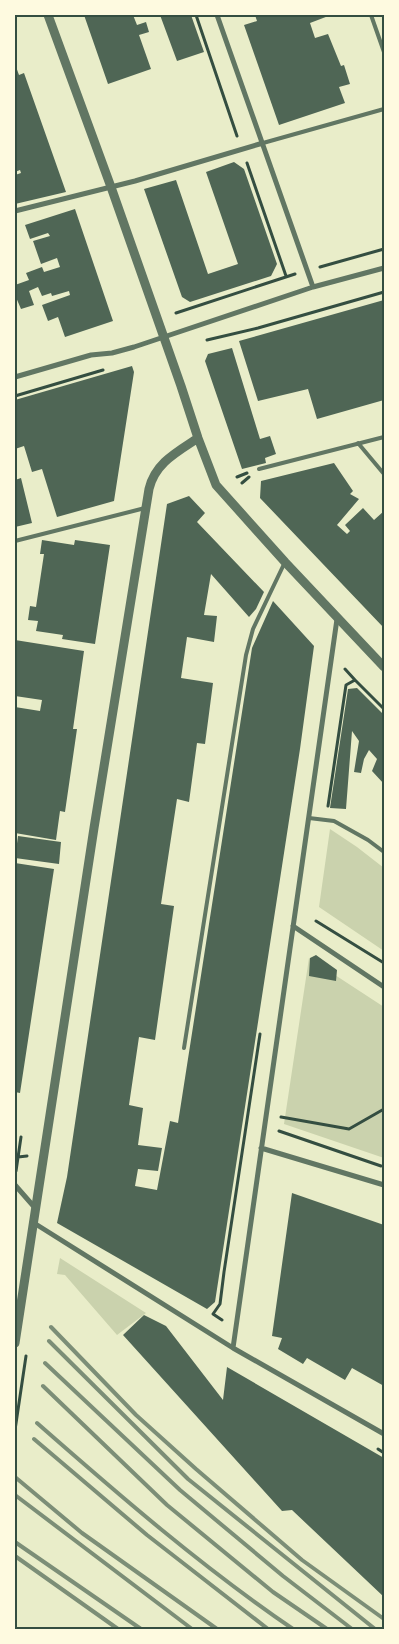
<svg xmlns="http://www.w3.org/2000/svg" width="399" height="1644" viewBox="0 0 399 1644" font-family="Signika,sans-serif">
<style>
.green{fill:#cad2ad}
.building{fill:#4f6655}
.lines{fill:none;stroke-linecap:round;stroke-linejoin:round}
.path{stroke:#344e41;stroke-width:3}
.service{stroke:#617663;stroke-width:4}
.minor{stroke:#617663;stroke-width:5}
.tertiary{stroke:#617663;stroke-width:9}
.rail{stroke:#7c8e77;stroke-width:4}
.neatline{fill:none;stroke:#344e41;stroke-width:2}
</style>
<rect width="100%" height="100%" fill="#e9edc9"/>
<!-- green -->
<path class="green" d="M330 829 357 847 384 868V951L319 907Z
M309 958 384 1007V1158L284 1124Z
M60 1258 146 1313 117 1335 65 1275 57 1274Z"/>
<!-- building -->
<path class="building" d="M84 15H133L137 25 146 22 149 32 139 35 151 69 108 84Z
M160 15H191L204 52 177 61Z
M255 15H331L310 23 315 38 328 34 341 66 344 65 350 84 339 87 345 103 279 125 244 25 257 21Z
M15 64 19 75 24 73 66 192 15 204V175L21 173 20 170 15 172Z
M234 162 244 169 277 264 271 276 190 302 182 297 144 189 176 180 208 274 238 264 206 172Z
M75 209 113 321 65 337 58 317 48 321 42 305 70 295 69 291 52 296 51 293 42 296 38 287 29 291 34 305 21 309 15 295V285L29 280 26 273 42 267 44 272 60 267 57 258 41 264 33 241 50 236 48 233 30 239 25 225Z
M384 300V400L317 419 308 389 258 401 239 341Z
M232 348 260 439 270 436 276 454 265 458 266 463 242 469 205 361 208 354Z
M132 366 134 372 114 501 57 517 42 469 32 472 24 446 15 449V400Z
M334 463 353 491 350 494 359 499 337 525 347 534 350 531 345 525 363 508 374 520 384 511V628L260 498 261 481Z
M21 478 32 523 15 527V480Z
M189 496 205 513 197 522 264 592 256 609 249 617 211 574 204 615 217 616 214 642 187 637 181 678 213 683 205 744 197 743 189 802 177 799 161 904 174 906 155 1040 139 1037 129 1105 143 1108 138 1145 162 1148 158 1171 138 1169 135 1186 157 1190 170 1121 178 1123 252 648 273 601 314 646 300 749 215 1302 207 1309 57 1223 67 1177 167 504Z
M42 540 74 545 75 540 110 545 95 644 62 639 63 635 36 631 38 621 28 620 30 606 36 607 44 554H40Z
M15 640 84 651 73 729H77L65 812 60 811 56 840 15 833V707L40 711 42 700 15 696Z
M357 688 384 715V784L372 771 377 759 369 750 364 759 361 773 354 772 359 741 352 731 346 809 330 808 348 689Z
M18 836 61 842 59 864 15 858Z
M15 863 54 869 20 1093 15 1092Z
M316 955 337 970 336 981 309 976 310 958Z
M292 1193 384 1225V1386L352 1368 345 1380 307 1358 303 1364 278 1349 282 1338 272 1336Z
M144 1315 166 1326 223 1400 227 1367 384 1458V1597L292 1510 282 1511 123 1335Z"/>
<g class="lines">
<!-- path -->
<path class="path" d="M196 15 237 136
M247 163 286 276
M320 267 384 249
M176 313 295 274
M207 340 258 328 384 292
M15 396 103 370
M237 477 247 473
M242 483 249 477
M345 669 355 680
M328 806 346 685 355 680 384 709
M316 921 384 963
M281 1117 349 1129 384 1109
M279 1131 381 1166
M18 1157 27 1156
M16 1171 21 1137
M222 1320 213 1314 220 1304 224 1272 260 1034
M15 1430 26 1356
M378 1449 384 1453"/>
<!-- service -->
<path class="service" d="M371 15 384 52
M263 143 384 109
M358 443 384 474
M259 469 384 437
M15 541 145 508
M309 818 334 821 368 840 384 852
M184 1048 246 655 253 629 285 562"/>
<!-- minor -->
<path class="minor" d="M217 15 313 287
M15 211 135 181 263 143
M15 377 91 355 112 353 134 347 313 287 384 268
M293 926 384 987
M261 1148 384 1185
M15 1185 36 1209
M34 1223 233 1348 384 1434
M233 1348 337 619"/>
<!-- tertiary -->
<path class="tertiary" d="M48 15 111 187 181 386 198 438 216 485 285 562 384 667
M15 1343 94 828 149 489C155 463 177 452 198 438"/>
<!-- rail -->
<path class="rail" d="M51 1327 136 1415 196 1469 302 1560 384 1619
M49 1341 188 1479 375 1629
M45 1363 180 1490 283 1576 352 1629
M43 1386 167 1505 273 1592 327 1629
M37 1423C119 1495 202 1567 293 1629
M34 1439 147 1535 268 1629
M15 1477 82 1533 217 1629
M15 1495 192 1629
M15 1542 141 1629
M15 1556 118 1629"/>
</g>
<!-- border -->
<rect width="399" height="1644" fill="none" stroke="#fefae0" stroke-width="32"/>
<rect x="16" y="16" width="367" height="1612" class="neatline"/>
</svg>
